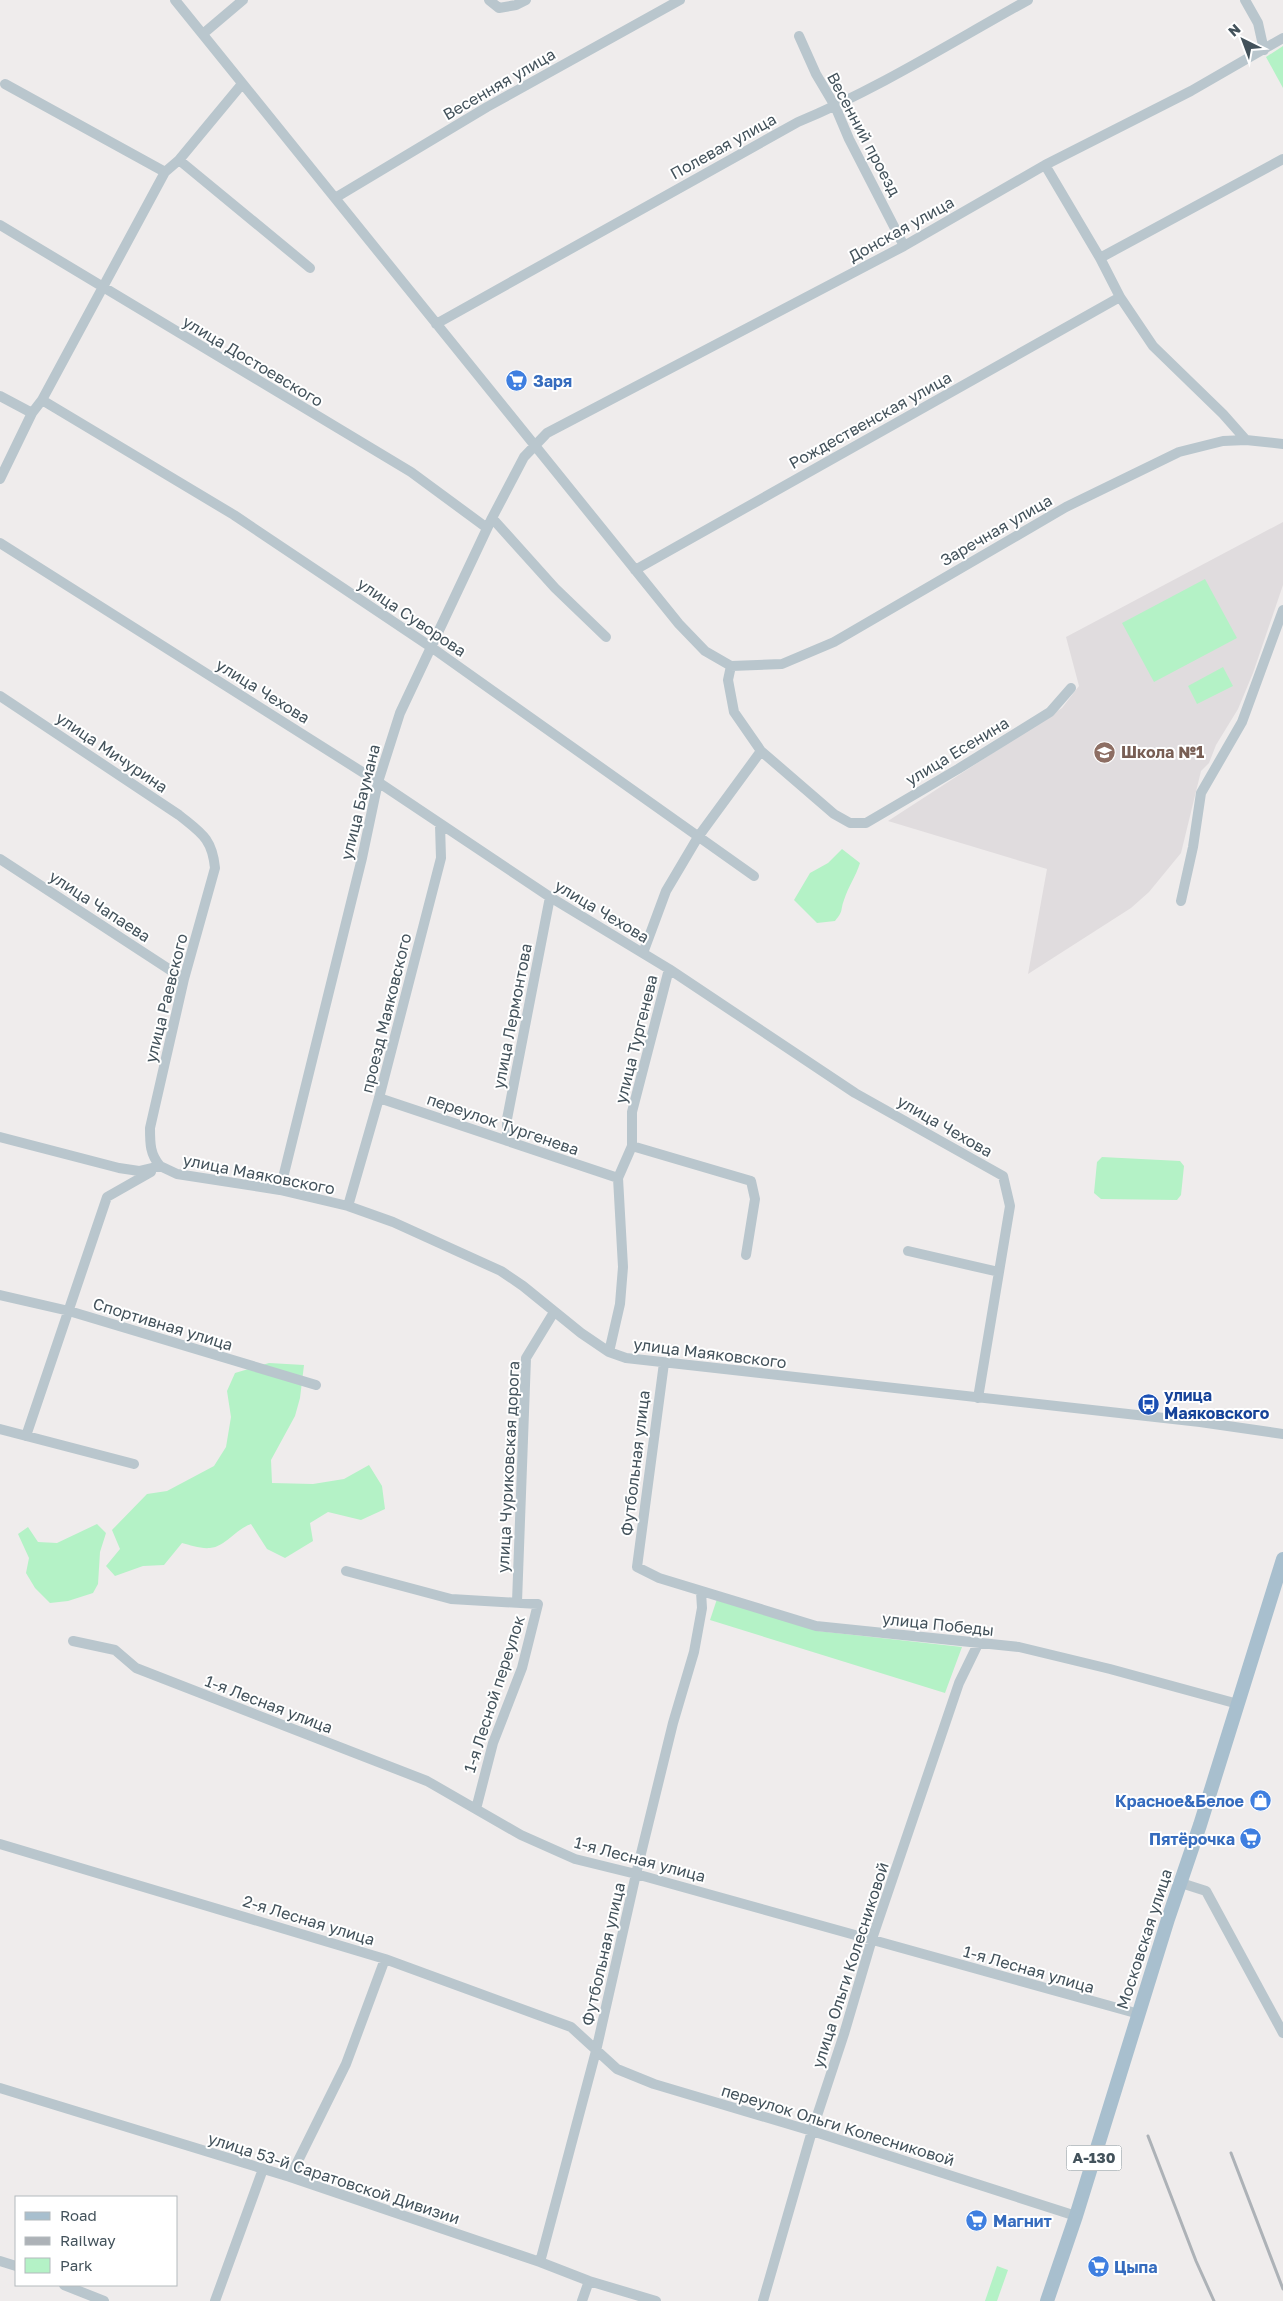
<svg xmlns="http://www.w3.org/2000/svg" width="1283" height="2301" viewBox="0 0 1283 2301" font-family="'Golos Text',sans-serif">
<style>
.education{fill:#e0dcde}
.green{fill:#b4f2c6}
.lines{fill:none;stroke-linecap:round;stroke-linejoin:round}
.minor{stroke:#b9c6cd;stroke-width:10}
.major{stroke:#a8bfce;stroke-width:14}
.rail{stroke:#adb2b7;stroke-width:3}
.labels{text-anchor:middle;stroke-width:4;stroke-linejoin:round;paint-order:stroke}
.shield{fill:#fff;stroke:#7b868c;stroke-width:1}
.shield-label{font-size:15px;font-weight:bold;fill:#43525b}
.street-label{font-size:16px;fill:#43525b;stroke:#fff}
.shop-label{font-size:16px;font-weight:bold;fill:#366cbe;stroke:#fff;text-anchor:start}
.education-label{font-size:16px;font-weight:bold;fill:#785e54;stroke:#fff;text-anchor:start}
.transit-label{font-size:16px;font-weight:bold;fill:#164399;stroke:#fff;text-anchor:start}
</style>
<rect width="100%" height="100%" fill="#efecec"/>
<!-- education -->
<path class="education" d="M1283 522V585L1253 673 1238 709 1216 745 1209 763 1201 771 1181 853 1149 892 1131 908 1028 974 1047 869 888 821 1062 708 1079 686 1066 637Z"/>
<!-- green -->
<path class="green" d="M1283 46V88L1266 57Z
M1205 579 1237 638 1154 682 1122 623Z
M1223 667 1233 686 1197 704 1188 686Z
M842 849 860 863C856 876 848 887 844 900 840 911 844 910 835 921L817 923 794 900 810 873 828 863Z
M1102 1157 1180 1161 1184 1166 1181 1195 1177 1200 1101 1199 1094 1193 1097 1162Z
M269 1363 304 1365 300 1398 295 1416 271 1460 272 1483 313 1484 344 1479 369 1465 382 1486 385 1509 361 1520 328 1512 310 1523 313 1541 285 1558 267 1549 251 1524C236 1529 225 1547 210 1548 201 1549 190 1545 182 1543L164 1565 143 1566 115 1576 106 1566 120 1549 112 1530 147 1494 167 1491 214 1466 226 1447 231 1417 227 1391 235 1373Z
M97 1524 106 1533 100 1552 98 1584 93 1593 68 1601 50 1603 35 1588 26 1573 29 1558 18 1534 28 1527 38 1542 57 1543Z
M717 1599 818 1631 962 1647 945 1693 710 1620Z
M997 2266 1008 2270 997 2301H985Z"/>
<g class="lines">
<!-- minor -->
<path class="minor" d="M175 0 679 624 705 651 731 666
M489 0 499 8 516 5 526 0
M1245 0 1258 23 1264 50
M204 33 243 0
M799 36 816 74 835 106 849 139 904 246
M5 84 165 172
M179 160 310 268
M1045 165 1100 258 1120 297 1153 346 1223 414 1246 440
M335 198 487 107 680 0
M0 225 411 472 487 528
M1100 258 1283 159
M436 324 798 122C878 89 952 42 1028 0
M0 396 32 413
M42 400 234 515 431 647 754 876
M0 479 32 413 42 400 165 172 179 160 242 84
M492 518 555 588 606 637
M0 543 378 782 550 897 669 969 855 1093 1003 1176 1010 1206 978 1398
M635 570 1120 297
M731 666 782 664 834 642 1066 507 1179 452 1223 441 1246 440 1283 444
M731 666 728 680 734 712 761 751 834 814 850 823H866L958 769 1050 712 1071 688
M0 696 179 815C201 833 212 838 215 868L184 979 150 1128C150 1144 150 1154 160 1166
M0 859 184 979
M1181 901 1193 847 1201 793 1242 722 1283 610
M643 953 666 891 698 837 761 751
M379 1098 618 1178
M0 1137 119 1168 139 1171 160 1166 177 1174 280 1190 348 1206 393 1222 501 1271 523 1286 581 1333 609 1352 626 1358 1200 1422 1283 1434
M507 1141V1119L550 897
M632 1146 751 1181 755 1199 746 1255
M280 1190 362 858 378 782 400 713 492 518 524 457 547 433 904 246 1045 165 1191 91 1283 38
M348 1206 379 1098 441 858 440 825
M908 1251 999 1272
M0 1295 69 1311 316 1385
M609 1352 620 1304 623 1267 618 1178 632 1146V1112L669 969
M664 1363 637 1567 659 1578 816 1626 1019 1647 1110 1669 1238 1704
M0 1429 134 1464
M26 1436 107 1197 151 1172
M346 1571 451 1599 538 1604 522 1668 493 1743 476 1809
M517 1602 526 1358 554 1312
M73 1641 115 1650 136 1668 427 1781 521 1835 575 1859 636 1874 1139 2014
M0 1844 385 1959 571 2027 617 2069 654 2084 812 2131 1076 2216
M1181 1883 1206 1891 1283 2033
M0 2088 290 2177 540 2262 589 2281 656 2301
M290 2177 346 2064 385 1959
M0 2261 16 2266
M540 2262 596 2051 636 1874 673 1723 694 1652 702 1608 701 1592
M64 2285 104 2301
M215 2301 263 2169
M582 2301 589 2281
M763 2301 812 2131 844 2034 872 1939 959 1683 978 1644"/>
<!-- major -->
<path class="major" d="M1047 2301 1076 2216 1168 1919 1200 1825 1283 1559"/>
<!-- rail -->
<path class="rail" d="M1148 2136 1196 2261 1214 2301
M1231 2153 1283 2289"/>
</g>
<!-- icons -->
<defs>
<symbol id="supermarket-disc" viewBox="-11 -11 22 22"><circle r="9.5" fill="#3f7fe0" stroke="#fff"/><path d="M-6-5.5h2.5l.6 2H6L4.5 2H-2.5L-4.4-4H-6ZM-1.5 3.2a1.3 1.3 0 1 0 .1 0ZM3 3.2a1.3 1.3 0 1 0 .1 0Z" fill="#fff"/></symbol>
<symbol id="school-disc" viewBox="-11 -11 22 22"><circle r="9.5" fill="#8d6e63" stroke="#fff"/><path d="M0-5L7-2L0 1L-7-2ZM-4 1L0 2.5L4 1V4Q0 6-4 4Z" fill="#fff"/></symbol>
<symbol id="bus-disc" viewBox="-11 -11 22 22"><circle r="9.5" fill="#1a4fb4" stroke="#fff"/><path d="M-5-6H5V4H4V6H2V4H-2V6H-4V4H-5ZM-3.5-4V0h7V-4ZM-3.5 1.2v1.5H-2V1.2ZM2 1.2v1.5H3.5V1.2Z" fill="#fff"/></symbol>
<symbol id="shop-disc" viewBox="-11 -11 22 22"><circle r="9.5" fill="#3f7fe0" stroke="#fff"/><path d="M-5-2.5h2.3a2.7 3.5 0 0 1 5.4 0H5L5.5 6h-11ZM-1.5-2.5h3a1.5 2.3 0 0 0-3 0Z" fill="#fff"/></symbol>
</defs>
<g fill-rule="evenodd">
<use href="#supermarket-disc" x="504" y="368" width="25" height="25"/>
<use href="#school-disc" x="1092" y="740" width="25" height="25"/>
<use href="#bus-disc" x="1136" y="1392" width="25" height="25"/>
<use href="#shop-disc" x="1248" y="1788" width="25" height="25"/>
<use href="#supermarket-disc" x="1238" y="1826" width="25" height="25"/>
<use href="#supermarket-disc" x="964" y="2208" width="25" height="25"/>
<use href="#supermarket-disc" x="1086" y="2254" width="25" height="25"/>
</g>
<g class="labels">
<!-- shield labels -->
<rect class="shield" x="1066.5" y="2145.5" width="55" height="25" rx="4"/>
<g class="shield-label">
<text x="1094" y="2163">А-130</text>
</g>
<!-- street labels -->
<g class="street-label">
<text transform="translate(499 84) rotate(-30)" y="6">Весенняя улица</text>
<text transform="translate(864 134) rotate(62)" y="6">Весенний проезд</text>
<text transform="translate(723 146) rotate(-29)" y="6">Полевая улица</text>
<text transform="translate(901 229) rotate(-29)" y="6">Донская улица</text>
<text transform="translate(253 361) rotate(31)" y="6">улица Достоевского</text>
<text transform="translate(870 420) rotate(-29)" y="6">Рождественская улица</text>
<text transform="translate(996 530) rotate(-30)" y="6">Заречная улица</text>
<text transform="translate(412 617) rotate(34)" y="6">улица Суворова</text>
<text transform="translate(263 691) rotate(32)" y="6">улица Чехова</text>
<text transform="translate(957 751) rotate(-31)" y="6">улица Есенина</text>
<text transform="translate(112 752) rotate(34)" y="6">улица Мичурина</text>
<text transform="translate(360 802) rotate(-76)" y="6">улица Баумана</text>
<text transform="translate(100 906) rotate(33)" y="6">улица Чапаева</text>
<text transform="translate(602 911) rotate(31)" y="6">улица Чехова</text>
<text transform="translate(166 998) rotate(-76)" y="6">улица Раевского</text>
<text transform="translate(386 1013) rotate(-76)" y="6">проезд Маяковского</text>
<text transform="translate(512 1016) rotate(-79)" y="6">улица Лермонтова</text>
<text transform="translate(636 1039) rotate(-76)" y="6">улица Тургенева</text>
<text transform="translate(503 1124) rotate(19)" y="6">переулок Тургенева</text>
<text transform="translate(945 1126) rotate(30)" y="6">улица Чехова</text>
<text transform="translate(259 1174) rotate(11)" y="6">улица Маяковского</text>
<text transform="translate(163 1324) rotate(17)" y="6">Спортивная улица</text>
<text transform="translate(710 1353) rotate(7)" y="6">улица Маяковского</text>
<text transform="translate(635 1463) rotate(-83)" y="6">Футбольная улица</text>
<text transform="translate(508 1467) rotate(-87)" y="6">улица Чуриковская дорога</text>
<text transform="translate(938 1624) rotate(6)" y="6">улица Победы</text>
<text transform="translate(494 1694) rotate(-72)" y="6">1-я Лесной переулок</text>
<text transform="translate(269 1704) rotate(21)" y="6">1-я Лесная улица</text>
<text transform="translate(640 1859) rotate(15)" y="6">1-я Лесная улица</text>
<text transform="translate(309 1920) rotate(17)" y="6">2-я Лесная улица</text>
<text transform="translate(1144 1939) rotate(-72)" y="6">Московская улица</text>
<text transform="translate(603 1954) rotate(-77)" y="6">Футбольная улица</text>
<text transform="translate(850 1965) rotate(-72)" y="6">улица Ольги Колесниковой</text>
<text transform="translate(1029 1969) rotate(16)" y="6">1-я Лесная улица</text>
<text transform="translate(838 2125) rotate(17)" y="6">переулок Ольги Колесниковой</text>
<text transform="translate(334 2178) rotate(18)" y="6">улица 53-й Саратовской Дивизии</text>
</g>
<!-- shop labels -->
<g class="shop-label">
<text x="533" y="387">Заря</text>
<text x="1244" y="1807" text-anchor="end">Красное&amp;Белое</text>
<text x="1235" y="1845" text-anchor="end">Пятёрочка</text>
<text x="993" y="2227">Магнит</text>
<text x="1114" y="2273">Цыпа</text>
</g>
<!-- education labels -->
<g class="education-label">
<text x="1121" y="758">Школа №1</text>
</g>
<!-- transit labels -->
<g class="transit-label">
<text x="1164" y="1401">улица<tspan x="1164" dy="18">Маяковского</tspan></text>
</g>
</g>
<!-- legend -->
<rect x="15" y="2196" width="162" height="90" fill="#ffffff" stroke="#b4babd"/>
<rect x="25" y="2212" width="25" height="8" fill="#a8bfce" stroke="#b4babd"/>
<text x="60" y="2221" font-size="15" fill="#43525b">Road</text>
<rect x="25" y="2237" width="25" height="8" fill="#adb2b7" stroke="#b4babd"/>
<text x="60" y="2246" font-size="15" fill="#43525b">Railway</text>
<rect x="25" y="2258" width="25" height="15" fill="#b4f2c6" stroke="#b4babd"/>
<text x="60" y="2271" font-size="15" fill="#43525b">Park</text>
<!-- north arrow -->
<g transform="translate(1243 40) rotate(318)" stroke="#ffffff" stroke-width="4" paint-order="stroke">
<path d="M0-4L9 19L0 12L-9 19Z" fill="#43525b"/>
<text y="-8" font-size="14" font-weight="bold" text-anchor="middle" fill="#43525b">N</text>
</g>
</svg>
